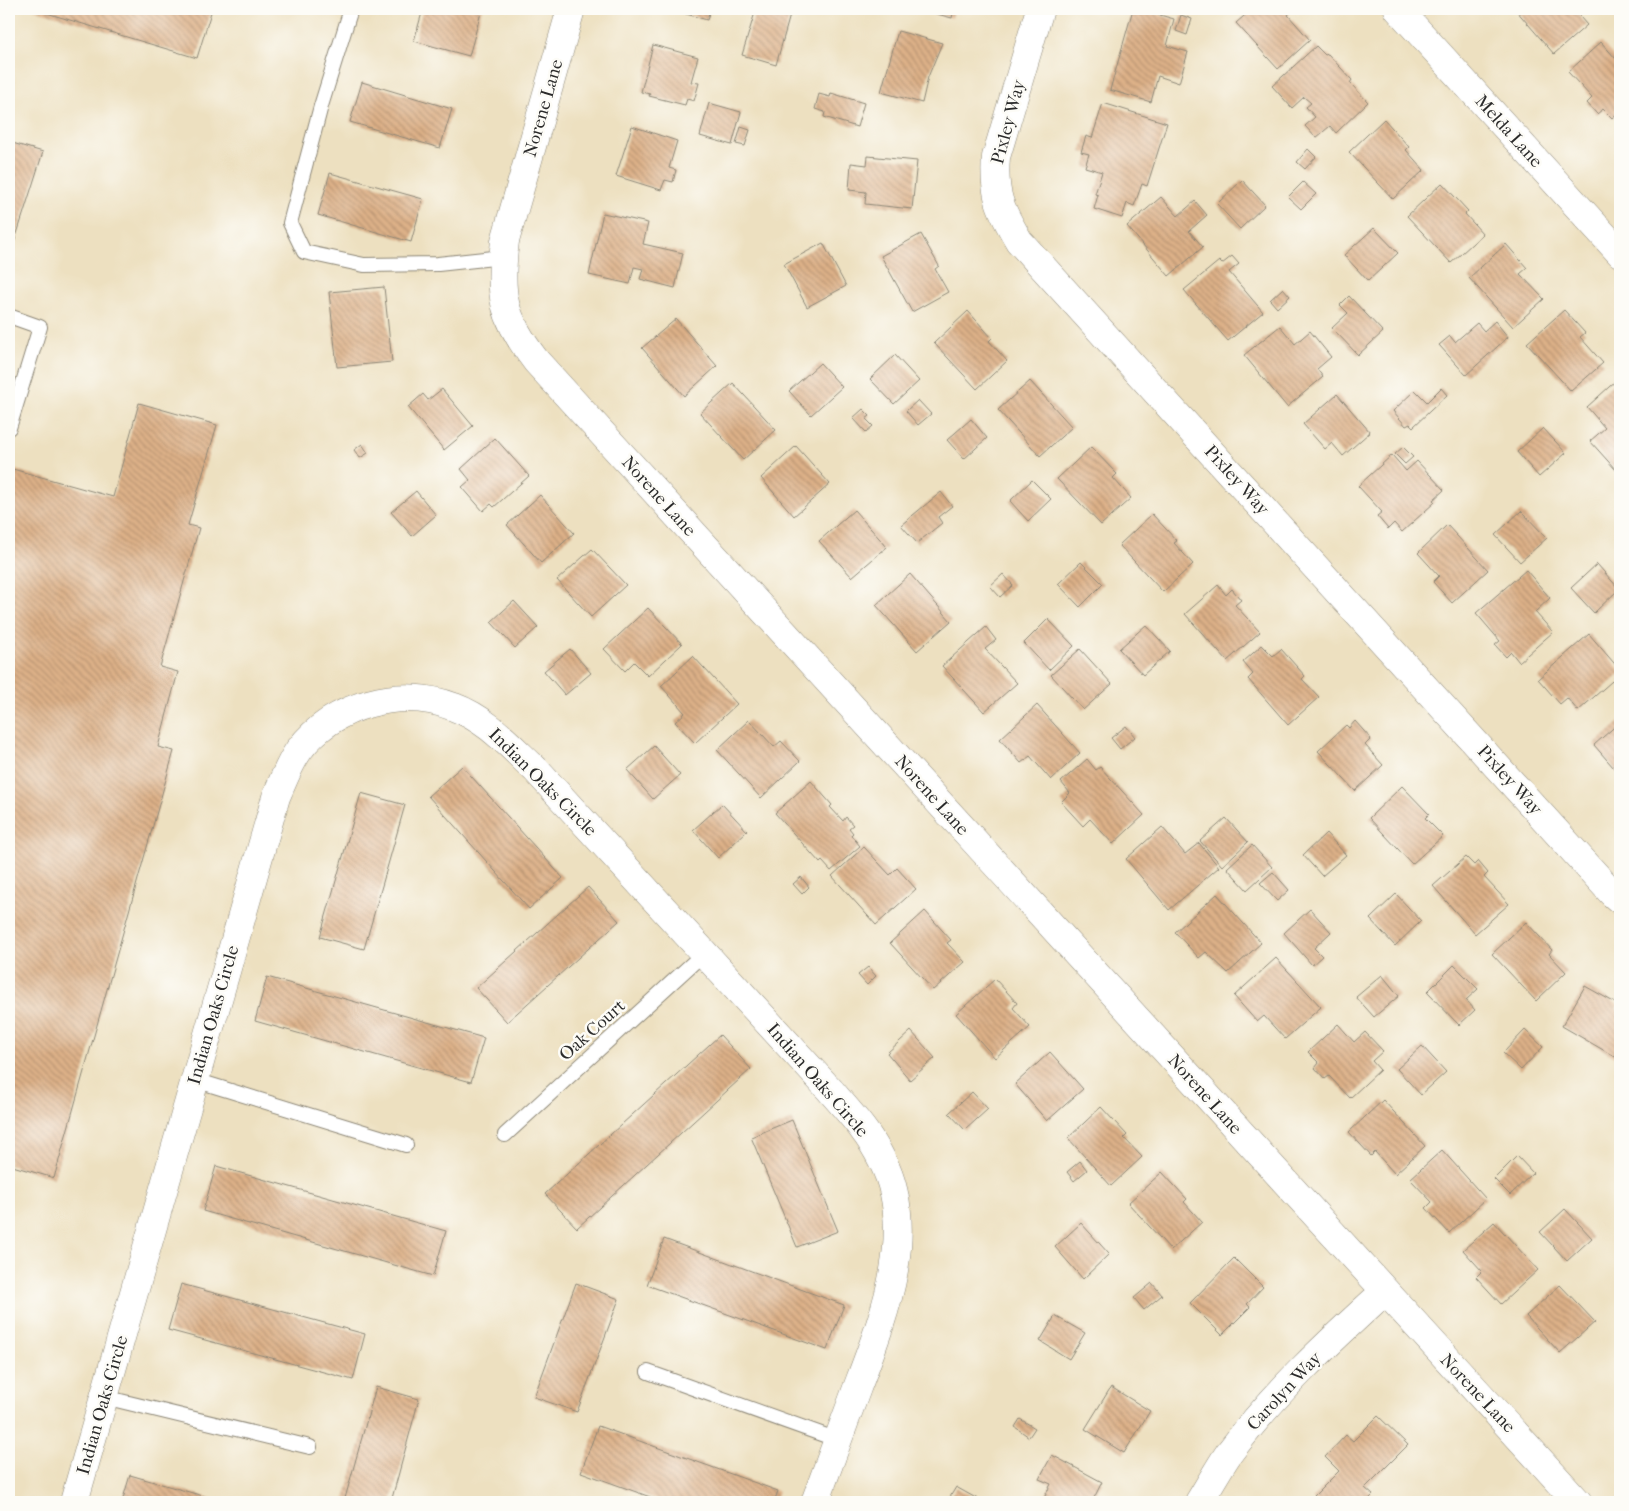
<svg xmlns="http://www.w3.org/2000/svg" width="1629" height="1511" viewBox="0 0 1629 1511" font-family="'IM FELL French Canon',serif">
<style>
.building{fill:url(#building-back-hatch)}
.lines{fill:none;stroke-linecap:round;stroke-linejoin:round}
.service-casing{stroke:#8c8676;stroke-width:16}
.minor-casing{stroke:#8c8676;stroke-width:29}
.service{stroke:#fff;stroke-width:14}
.minor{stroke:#fff;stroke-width:28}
.labels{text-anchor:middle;stroke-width:5;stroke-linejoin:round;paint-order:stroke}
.street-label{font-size:18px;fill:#2b2b2b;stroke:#fdfcf7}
</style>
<defs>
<pattern id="building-back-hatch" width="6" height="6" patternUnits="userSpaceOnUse" patternTransform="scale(1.25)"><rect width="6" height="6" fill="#ddb188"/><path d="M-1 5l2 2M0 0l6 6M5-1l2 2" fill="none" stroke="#b3906f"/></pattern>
</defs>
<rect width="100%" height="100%" fill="#fdfcf7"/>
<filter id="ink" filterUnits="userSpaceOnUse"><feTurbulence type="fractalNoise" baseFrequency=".02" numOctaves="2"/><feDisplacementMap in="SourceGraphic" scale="10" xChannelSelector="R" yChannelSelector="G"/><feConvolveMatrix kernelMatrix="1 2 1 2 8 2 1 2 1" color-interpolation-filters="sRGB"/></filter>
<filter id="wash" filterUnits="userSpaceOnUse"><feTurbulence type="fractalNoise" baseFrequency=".0096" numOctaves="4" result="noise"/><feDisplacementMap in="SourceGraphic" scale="20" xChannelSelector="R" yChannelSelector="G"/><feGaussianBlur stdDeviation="1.12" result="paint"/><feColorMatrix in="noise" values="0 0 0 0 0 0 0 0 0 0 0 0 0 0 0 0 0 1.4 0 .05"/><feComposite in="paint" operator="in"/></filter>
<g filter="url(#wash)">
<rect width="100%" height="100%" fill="#ede0c0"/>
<g id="blocks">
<!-- building -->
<path class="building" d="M33 9H212L197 58Z
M423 9H482L469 56 414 41Z
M669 9H710L707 20Z
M756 9H769L790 15 776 65 742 55Z
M918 9H954L952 18Z
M1133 9H1139L1174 19 1167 46 1188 52 1179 83 1158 76 1151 102 1110 90Z
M1252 9H1291L1292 10 1288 15 1310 40 1278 69 1236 23Z
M1515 9H1573L1587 25 1554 54Z
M1181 15 1192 19 1187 35 1176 31Z
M898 31 942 43 928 77 922 103 881 92Z
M1601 42 1616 59 1620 55V111L1612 118 1603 109 1597 114 1587 103 1592 98 1568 72Z
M653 45 698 57 691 82 699 83 694 101 687 99 685 105 649 96 650 94 641 92Z
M1316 46 1325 55 1328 54 1352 80 1350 83 1368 102 1336 133 1330 126 1316 138 1305 126 1315 117 1306 107 1311 103 1304 97 1292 108 1272 86Z
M362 82 452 109 440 148 350 122Z
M831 93 864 103 857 127 824 117 825 112 815 109 819 94 830 97Z
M709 103 741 112 732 145 700 136Z
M1103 103 1167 123 1147 186 1142 184 1134 206 1127 203 1122 218 1094 209 1098 195 1095 194 1102 172 1085 167 1089 154 1081 152 1086 136 1092 138Z
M1384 119 1409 147 1406 150 1424 170 1393 199 1349 152Z
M632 126 677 141 669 168 676 170 673 182 665 180 661 190 616 176Z
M741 127 750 130 745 146 736 144Z
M9 142 43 152 9 259Z
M1308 149 1316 157 1305 169 1297 162Z
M868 156 917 161 912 209 865 204 866 192 849 190 851 163 867 165Z
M330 173 423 199 411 242 318 215Z
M1242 180 1265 205 1240 229 1217 204Z
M1303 182 1316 194 1301 209 1288 197Z
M1442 183 1468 211 1465 214 1483 234 1451 263 1407 216Z
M1161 197 1178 216 1195 201 1207 215 1189 231 1203 247 1169 276 1127 226Z
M603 213 648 223 643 244 683 253 675 288 640 279 643 269 634 267 630 284 589 275Z
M1374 228 1398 253 1368 281 1344 255Z
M921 234 939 266 935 269 948 292 912 312 881 256Z
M823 243 846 286 807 307 784 264Z
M1506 244 1527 268 1520 274 1544 299 1513 327 1469 278Z
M1232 256 1239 264 1229 272 1263 312 1228 341 1184 290 1219 261 1222 264Z
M384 287 392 362 337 367 329 292Z
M1283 288 1290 296 1277 308 1270 300Z
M1349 296 1383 332 1358 355 1332 328 1348 313 1340 305Z
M1564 310 1585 333 1580 337 1603 363 1571 391 1527 343Z
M968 311 992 338 989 341 1007 361 977 389 934 343Z
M676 319 717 366 684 396 642 348Z
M1495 321 1508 337 1466 375 1439 345 1450 336 1455 342 1477 323 1484 331Z
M1280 326 1295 344 1310 331 1331 357 1317 369 1323 377 1287 407 1244 355Z
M895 355 919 381 894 404 870 379Z
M820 363 842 387 811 415 789 391Z
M1620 377V466L1616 470 1590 441 1605 428 1587 407Z
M1030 381 1072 427 1040 456 998 410Z
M733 383 776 430 743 460 700 413Z
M1441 388 1447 395 1413 427 1410 424 1406 426 1393 411 1415 390 1427 402Z
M442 389 473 426 444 450 408 407 423 394 428 400Z
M1337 394 1370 432 1343 456 1332 443 1325 449 1303 424Z
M918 400 931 414 918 425 906 411Z
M139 403 217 425 188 525 199 528 160 667 178 672 158 747 174 751 54 1178 9 1165V468L113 497Z
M863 409 870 416 866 419 873 426 866 432 853 418Z
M971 419 987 438 964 459 947 440Z
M1543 428 1566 453 1539 477 1517 452Z
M495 438 529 476 494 507 491 504 483 511 462 487 470 480 461 469Z
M362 444 368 453 360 458 354 450Z
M796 446 830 484 794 516 761 478Z
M1091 447 1117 474 1113 478 1131 498 1101 525 1057 479Z
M1403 447 1413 457 1405 464 1395 454Z
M1392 455 1406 471 1417 461 1444 490 1433 500 1435 502 1402 532 1394 523 1388 529 1377 516 1382 512 1358 486Z
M1032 480 1051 499 1028 521 1010 501Z
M416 491 436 515 412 536 391 512Z
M941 492 952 506 938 517 942 523 917 543 901 525Z
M540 495 574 533 541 563 507 525Z
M854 510 887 547 852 577 819 541Z
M1521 511 1547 538 1520 562 1495 535Z
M1152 514 1177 541 1174 543 1193 564 1163 592 1119 545Z
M1447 525 1488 570 1452 603 1433 582 1439 576 1418 553Z
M592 549 626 585 591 617 557 580Z
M1081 562 1103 584 1080 607 1058 584Z
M1597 564 1619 589 1594 613 1571 588Z
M1526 570 1550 598 1535 612 1553 632 1519 662 1511 652 1506 657 1495 645 1500 641 1476 613Z
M910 574 951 621 917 651 876 605Z
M1003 574 1013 585 1000 597 990 586Z
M1218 585 1226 595 1232 589 1241 600 1235 605 1260 632 1227 661 1185 614Z
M514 601 538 627 515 648 491 622Z
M648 608 682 644 648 676 634 662 625 671 604 649Z
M1048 619 1074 646 1049 670 1024 643Z
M1146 625 1170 651 1143 675 1119 649Z
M986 627 996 640 985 649 1017 683 984 712 942 666Z
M1589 634 1620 670V674L1578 711 1567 698 1560 704 1538 679Z
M1262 645 1273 656 1281 649 1305 676 1302 679 1319 697 1288 725 1248 679 1253 674 1243 662Z
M570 649 591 673 565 695 544 671Z
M1080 649 1112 684 1083 710 1051 675Z
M693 656 737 704 695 743 675 722 685 713 661 686Z
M1037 705 1080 753 1051 780 1030 756 1021 763 1000 739Z
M749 720 774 747 781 741 800 761 761 798 717 750Z
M1355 721 1371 739 1365 745 1383 765 1355 791 1318 751 1346 725 1349 728Z
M1620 722V775L1594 745Z
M1126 726 1135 737 1120 749 1111 738Z
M654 746 680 775 653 799 627 770Z
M1087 759 1096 770 1100 767 1144 815 1113 844 1090 819 1083 826 1061 802 1070 793 1061 782Z
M462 766 563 878 529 909 428 796Z
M811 781 832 805 830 807 843 821 846 817 853 825 849 828 853 833 851 835 860 846 831 871 822 861 820 863 775 813Z
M1402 786 1429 814 1425 818 1443 836 1412 864 1369 818Z
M361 793 405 805 364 949 320 937Z
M722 804 747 831 718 858 693 830Z
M1226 818 1248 842 1222 866 1200 841Z
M1162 827 1185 854 1199 843 1219 867 1169 910 1126 859Z
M1326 833 1346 855 1322 876 1303 855Z
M1252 845 1272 867 1247 890 1227 868Z
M864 847 890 875 897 868 916 889 876 925 832 876Z
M1466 857 1474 865 1478 861 1488 873 1484 877 1509 904 1475 934 1433 886Z
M1273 872 1289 890 1277 901 1260 883Z
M801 877 809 887 802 894 793 884Z
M588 887 619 921 507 1022 476 988Z
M1217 894 1261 943 1228 973 1206 952 1199 958 1175 932Z
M1396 894 1421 921 1395 946 1370 919Z
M1310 909 1331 932 1314 948 1322 956 1312 965 1284 933Z
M925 911 951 940 947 943 965 962 933 990 890 943Z
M1526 922 1552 950 1549 954 1566 972 1536 1001 1492 954Z
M1276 958 1321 1007 1285 1039 1264 1016 1257 1022 1234 996Z
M1454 965 1478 989 1466 1000 1475 1010 1459 1025 1427 992Z
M868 967 876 976 867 985 858 975Z
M1382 975 1399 996 1374 1017 1356 997Z
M267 977 484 1038 471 1082 255 1021Z
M995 979 1017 1003 1013 1008 1030 1027 995 1058 956 1014Z
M1585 986 1619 1005 1616 1009 1620 1012V1053L1617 1058 1562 1026Z
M1338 1024 1354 1042 1365 1032 1383 1051 1372 1061 1380 1070 1350 1098 1329 1076 1325 1079 1315 1068 1319 1063 1308 1052Z
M1525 1030 1543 1047 1521 1070 1503 1053Z
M911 1031 935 1058 910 1080 887 1053Z
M720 1035 751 1069 577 1228 545 1194Z
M1422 1046 1446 1072 1421 1095 1397 1069Z
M1050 1052 1083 1089 1047 1121 1015 1084Z
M972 1092 988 1109 965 1130 949 1113Z
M1383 1100 1425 1146 1395 1174 1375 1152 1371 1156 1349 1132Z
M1101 1107 1127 1135 1124 1138 1142 1157 1111 1186 1068 1138Z
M792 1120 838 1231 797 1247 751 1137Z
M1442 1150 1486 1199 1449 1233 1426 1208 1432 1202 1410 1179Z
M1517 1156 1533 1173 1510 1195 1494 1179Z
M1080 1161 1087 1170 1074 1181 1067 1172Z
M216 1166 446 1231 433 1276 203 1211Z
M1162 1172 1187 1199 1184 1202 1202 1222 1171 1250 1128 1203Z
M1565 1209 1592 1238 1567 1261 1540 1232Z
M1494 1222 1538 1270 1501 1304 1476 1277 1482 1271 1463 1250Z
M1081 1223 1109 1254 1083 1279 1055 1247Z
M664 1239 844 1305 827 1350 647 1285Z
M1234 1258 1263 1287 1247 1304 1250 1307 1222 1335 1190 1303Z
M576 1283 619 1299 577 1412 534 1397Z
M1152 1283 1162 1295 1144 1310 1134 1298Z
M181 1284 365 1334 353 1380 168 1330Z
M1560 1285 1595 1322 1560 1353 1526 1316Z
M1055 1316 1085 1333 1069 1359 1040 1341Z
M376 1387 419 1399 391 1502H344Z
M1111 1387 1150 1411 1124 1453 1085 1429Z
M1378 1416 1408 1445 1365 1488 1373 1495 1366 1502H1316L1312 1498 1339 1471 1325 1457 1346 1435 1353 1441Z
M1020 1419 1035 1428 1029 1437 1015 1427Z
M598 1426 778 1491 774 1502H664L581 1472Z
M1052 1455 1102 1482 1092 1502H1042L1051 1484 1039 1479Z
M130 1475 224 1502H122Z
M956 1487 983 1502H947Z"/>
</g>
</g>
<g filter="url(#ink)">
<use href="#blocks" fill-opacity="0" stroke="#8c8676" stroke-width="1"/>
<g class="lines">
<defs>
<path id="service" d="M351 9 321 106 290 223 304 252 364 265 438 264 503 257
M9 316 40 327 9 428
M195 1080 406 1145
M505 1135 704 953
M648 1372 838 1440
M104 1397 310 1447"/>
<path id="minor" d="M571 9 505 241C498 295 503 318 536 361L1578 1502
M1040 9 996 157C993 194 1000 209 1019 241L1612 893 1620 900
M1398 9 1620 253
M74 1502 276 797C283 781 289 764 299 750 334 704 401 686 454 707 487 719 510 746 535 769L830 1090C849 1112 869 1133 882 1160 919 1231 883 1319 857 1388 843 1426 829 1464 815 1502
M1199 1502C1209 1486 1218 1469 1229 1453 1274 1393 1329 1342 1385 1291"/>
</defs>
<!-- service casing -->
<use href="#service" class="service-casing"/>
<!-- minor casing -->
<use href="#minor" class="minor-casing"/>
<!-- service -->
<use href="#service" class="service"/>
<!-- minor -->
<use href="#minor" class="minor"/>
</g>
</g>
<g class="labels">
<!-- street labels -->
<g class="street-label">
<text transform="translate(543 108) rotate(-74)" y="6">Norene Lane</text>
<text transform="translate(1008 122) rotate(-75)" y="6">Pixley Way</text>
<text transform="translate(1509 131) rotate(48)" y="6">Melda Lane</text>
<text transform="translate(1237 480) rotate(48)" y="6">Pixley Way</text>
<text transform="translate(659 496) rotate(48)" y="6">Norene Lane</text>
<text transform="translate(1510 780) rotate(48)" y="6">Pixley Way</text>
<text transform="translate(543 782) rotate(45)" y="6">Indian Oaks Circle</text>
<text transform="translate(932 795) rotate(48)" y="6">Norene Lane</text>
<text transform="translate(213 1015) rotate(-74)" y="6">Indian Oaks Circle</text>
<text transform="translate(592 1030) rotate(-42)" y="6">Oak Court</text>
<text transform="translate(818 1080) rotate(49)" y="6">Indian Oaks Circle</text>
<text transform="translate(1205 1094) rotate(48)" y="6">Norene Lane</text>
<text transform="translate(1284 1391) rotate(-47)" y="6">Carolyn Way</text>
<text transform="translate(1478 1393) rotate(47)" y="6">Norene Lane</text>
<text transform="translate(102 1405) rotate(-74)" y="6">Indian Oaks Circle</text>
</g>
</g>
<!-- margin -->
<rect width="1629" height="1511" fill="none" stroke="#fdfcf7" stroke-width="30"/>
</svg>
